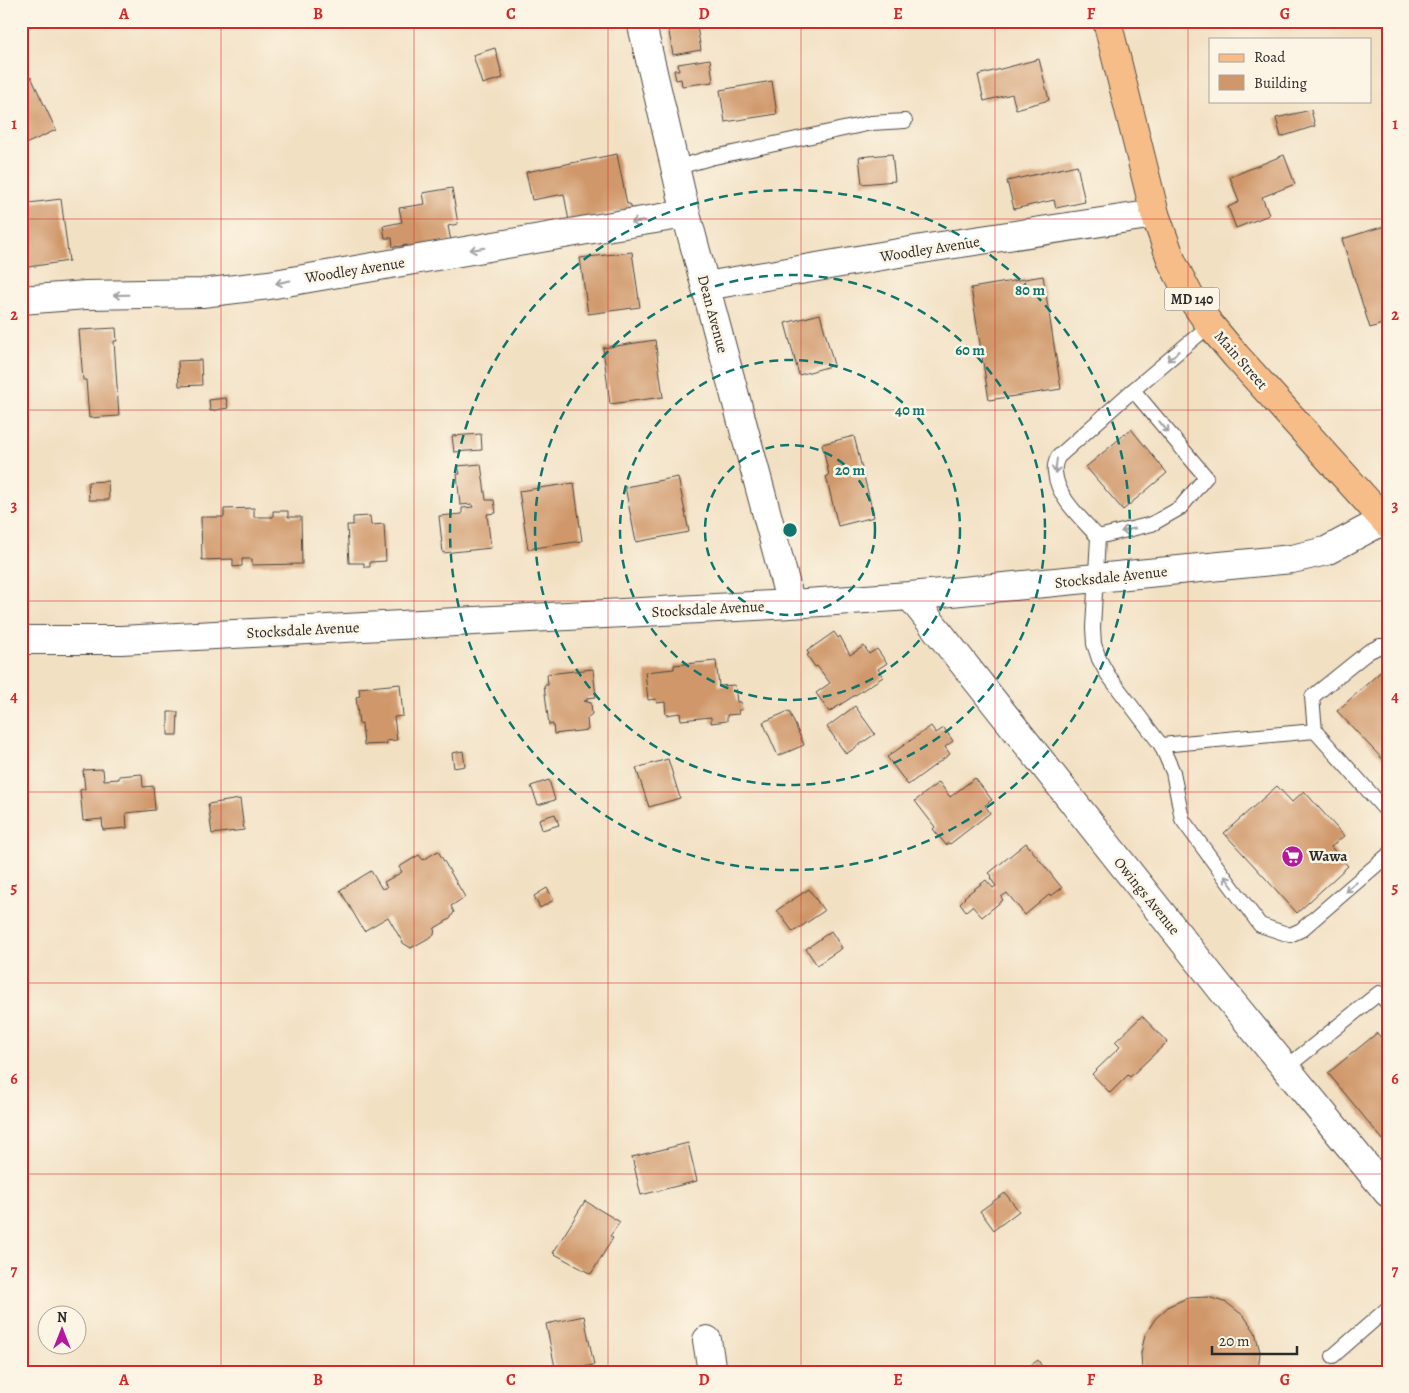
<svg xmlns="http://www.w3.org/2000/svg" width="1409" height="1393" viewBox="0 0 1409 1393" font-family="Alegreya,serif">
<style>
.building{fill:#d0986a}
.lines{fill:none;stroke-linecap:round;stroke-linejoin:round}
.lane-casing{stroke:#494642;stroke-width:16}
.street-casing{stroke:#494642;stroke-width:30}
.primary-casing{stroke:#494642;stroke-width:30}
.lane{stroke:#fff;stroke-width:14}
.street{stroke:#fff;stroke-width:28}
.primary{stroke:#f7bd88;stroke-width:28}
.oneway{stroke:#a0a0a0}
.grid{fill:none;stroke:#d62828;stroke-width:1;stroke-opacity:0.55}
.ring{fill:none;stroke:#0f766e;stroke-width:2.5;stroke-dasharray:9 6}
.labels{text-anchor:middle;stroke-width:5;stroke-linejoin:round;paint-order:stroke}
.shield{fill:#fcf5e5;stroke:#6a6863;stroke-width:1}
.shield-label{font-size:14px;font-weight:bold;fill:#2b2b2b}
.street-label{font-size:15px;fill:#2b2b2b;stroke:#fcf5e5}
.poi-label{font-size:15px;font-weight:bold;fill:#2b2b2b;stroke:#fcf5e5;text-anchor:start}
.centre{fill:#0f766e;stroke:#fcf5e5;stroke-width:2.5}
.ring-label{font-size:15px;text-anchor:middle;font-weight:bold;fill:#0f766e;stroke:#fcf5e5;stroke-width:5;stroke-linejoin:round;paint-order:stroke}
.neatline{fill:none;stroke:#d62828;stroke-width:2}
.grid-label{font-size:16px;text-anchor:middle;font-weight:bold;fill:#d62828}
</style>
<rect width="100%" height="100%" fill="#fcf5e5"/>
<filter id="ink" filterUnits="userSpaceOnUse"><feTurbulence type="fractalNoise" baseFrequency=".02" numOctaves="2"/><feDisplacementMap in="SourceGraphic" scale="10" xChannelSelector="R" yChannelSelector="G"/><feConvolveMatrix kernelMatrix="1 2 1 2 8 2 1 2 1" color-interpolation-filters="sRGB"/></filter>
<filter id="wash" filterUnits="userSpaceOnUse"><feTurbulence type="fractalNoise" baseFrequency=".0096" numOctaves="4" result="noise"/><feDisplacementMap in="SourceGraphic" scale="20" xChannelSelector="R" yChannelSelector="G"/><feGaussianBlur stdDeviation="1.12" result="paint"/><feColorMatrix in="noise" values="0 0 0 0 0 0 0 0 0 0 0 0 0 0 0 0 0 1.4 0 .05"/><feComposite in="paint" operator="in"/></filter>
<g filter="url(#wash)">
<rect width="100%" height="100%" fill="#f2e0c3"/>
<g id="blocks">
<!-- building -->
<path class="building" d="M667 21H696L701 50 673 55Z
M495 48 503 78 482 84 473 55Z
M710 59 713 82 682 86 681 79 676 80 674 70H679L678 64Z
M1039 59 1049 100 1016 109 1012 94 984 101 978 75Z
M31 77 56 130 21 146V81Z
M772 81 777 114 725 122 720 90Z
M1311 110 1315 126 1281 137 1276 118Z
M617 154 627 204H630L632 209 569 221 564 194 532 200 526 172Z
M892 154 895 181 862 184 859 157Z
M1284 155 1295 184 1262 197 1269 215 1236 228 1228 207 1239 202 1230 177Z
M1077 165 1085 202 1056 208 1054 200 1014 209 1007 181Z
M452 188 458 224 448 226 451 241 407 249V245L393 247 392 238H385L383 226 402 222 399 208 425 204 423 193Z
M61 199 69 261 21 268V204Z
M1388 225V322L1370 328 1342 239Z
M632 252 640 307 588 314 580 258Z
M1043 276 1061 389 989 400 971 288Z
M820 314 834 365 799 375 785 323Z
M116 328 117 341H114L119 416 89 418 86 380H83L79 330Z
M655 340 663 397 610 404 603 348Z
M201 360 202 385 179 386 178 361Z
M226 398 228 408 210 411 209 400Z
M1131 429 1167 473 1123 510 1086 467Z
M481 434 482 450 454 452 452 436Z
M854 436 874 517 838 526 826 476 829 475 822 444Z
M481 464 486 500H494L496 513 487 514 491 548 443 553 439 516 462 514V508L473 507 472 504 460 505 457 474H460L458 466Z
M678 477 689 532 636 542 625 487Z
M108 481 109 500H89L88 482Z
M574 483 582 541 528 549 519 491Z
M254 508V517H273V511H288V517H301L302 564 252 565V559H242V566L233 567V559L202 560 201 517H224V509Z
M370 516 371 525 384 524 386 561 370 562V567H364V563H349L347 525H353V517Z
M834 632 838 638 840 636 850 655 864 646 869 654 877 649 887 663 878 669 883 677 829 712 816 693 830 683 817 666 815 667 807 655 809 654 807 651Z
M716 661 719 686 735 685 737 702H741L742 710H738L739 714 727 715V721L711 723V717L681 720 680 713 666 715 665 702 657 703 656 699 648 700 645 672 674 669V665Z
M1388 665V765L1337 711Z
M593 669 596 697 587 698V701H584L591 703 592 714 587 718 588 730 554 734 553 724 549 725 544 685H548L547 674Z
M400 684 403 716 394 717 397 740 386 741 387 744 364 745 362 723 359 724 356 697 360 696 359 688Z
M855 706 875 734 846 754 827 727Z
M789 711 804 745 778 756 763 722Z
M168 712H178L177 735H168Z
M931 726 936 733 944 728 953 741 945 747 950 754 908 785 887 757Z
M463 751 465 766 454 768 452 753Z
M668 759 680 798 649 807 636 768Z
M103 769 104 780 119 779V776L142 774 143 787 153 786 155 810 126 813 127 828 103 830 102 819 83 821 80 790 85 789 83 770Z
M975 778 992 800 985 805 990 813 950 844 949 843 946 845 933 829 935 827 915 801 939 782 950 797Z
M549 780 555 800 538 805 531 786Z
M1277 786 1292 802 1304 791 1344 836 1331 847 1348 866 1297 913 1224 833Z
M240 799 244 830 212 834 208 804Z
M555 814 559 825 542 830 539 819Z
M1026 843 1062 888 1051 896 1050 894 1025 915 1007 893 1001 897 1003 900 982 917 972 906 966 911 960 903 965 898 964 897 986 880 993 888 996 886 990 878 992 876 989 873Z
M438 851 465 897 451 906 454 912 450 919 435 928 434 935 411 948 403 943 388 917 364 931 340 890 371 871 382 889 387 887 384 882 402 872 399 867 419 855 423 860Z
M547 888 554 900 540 908 534 896Z
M809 889 824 911 793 932 777 910Z
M831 931 842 948 817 965 806 949Z
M1142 1016 1167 1042 1130 1077 1128 1075 1110 1093 1092 1074 1120 1047 1115 1042Z
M1377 1033 1388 1046V1146L1328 1073Z
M688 1143 697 1181 641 1195 632 1157Z
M1005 1193 1019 1211 994 1230 980 1211Z
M585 1201 620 1222 610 1236 613 1238 591 1274 553 1253Z
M1208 1297 1227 1303 1244 1316 1255 1332 1260 1352 1258 1372H1142L1141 1353 1145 1335 1155 1319 1169 1306 1187 1298Z
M584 1316 594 1365 556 1372 546 1324Z
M1038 1360 1044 1370 1042 1372H1021Z"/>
</g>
</g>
<g filter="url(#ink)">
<use href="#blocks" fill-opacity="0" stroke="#494642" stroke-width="1"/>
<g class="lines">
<defs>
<path id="lane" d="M675 168 710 158 871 123 905 121
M1210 325 1133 390 1058 457C1056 461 1054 467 1055 472 1057 498 1082 519 1098 537L1093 628 1094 644 1099 659 1108 675 1161 745 1315 731
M1098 537 1152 524 1180 508 1206 477 1133 390
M1388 646H1380L1368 652 1312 697 1315 731 1388 813
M1161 745 1173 772 1182 819 1260 925 1290 935 1301 930 1388 855
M1287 1067 1379 993 1388 1004
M1333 1356 1388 1308"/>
<path id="street" d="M641 21 686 214 791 604
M706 286 928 248 1155 214
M21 300 86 295 202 293 269 285 587 230 686 214
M910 596 1226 995 1388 1193
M21 640H121L791 604 910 596 1292 559 1326 551 1384 520
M707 1340 712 1372"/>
<path id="primary" d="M1107 21 1155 214 1172 262 1189 295 1210 325 1236 356 1388 524"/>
</defs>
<!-- lane casing -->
<use href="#lane" class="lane-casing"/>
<!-- street casing -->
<use href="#street" class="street-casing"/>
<!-- primary casing -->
<use href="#primary" class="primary-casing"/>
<!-- lane -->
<use href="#lane" class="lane"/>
<!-- street -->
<use href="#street" class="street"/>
<!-- primary -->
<use href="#primary" class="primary"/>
</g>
<!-- one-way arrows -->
<defs><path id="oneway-shaft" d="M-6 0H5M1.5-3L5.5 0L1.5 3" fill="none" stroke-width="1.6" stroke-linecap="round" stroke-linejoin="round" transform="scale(1.25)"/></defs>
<g class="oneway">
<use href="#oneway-shaft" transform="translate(638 222) rotate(171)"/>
<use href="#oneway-shaft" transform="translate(477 249) rotate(170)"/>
<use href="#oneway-shaft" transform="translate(283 282) rotate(169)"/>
<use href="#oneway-shaft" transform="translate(121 295) rotate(179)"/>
<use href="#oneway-shaft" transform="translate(1173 356) rotate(140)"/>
<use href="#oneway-shaft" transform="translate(1164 427) rotate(50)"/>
<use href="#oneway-shaft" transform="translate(1056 466) rotate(97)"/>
<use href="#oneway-shaft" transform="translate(1128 530) rotate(166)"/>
<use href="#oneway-shaft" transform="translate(1229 882) rotate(-127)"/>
<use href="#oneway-shaft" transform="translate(1351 887) rotate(140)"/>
</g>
</g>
<!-- grid -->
<path class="grid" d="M221 21V1372M414 21V1372M608 21V1372M801 21V1372M995 21V1372M1188 21V1372M21 219H1388M21 410H1388M21 601H1388M21 792H1388M21 983H1388M21 1174H1388"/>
<!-- distance rings -->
<g class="ring">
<circle cx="790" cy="530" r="85"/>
<circle cx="790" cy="530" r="170"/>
<circle cx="790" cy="530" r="255"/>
<circle cx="790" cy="530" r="340"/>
</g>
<!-- icons -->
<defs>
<symbol id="supermarket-disc" viewBox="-11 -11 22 22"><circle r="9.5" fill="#b5179e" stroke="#fcf5e5"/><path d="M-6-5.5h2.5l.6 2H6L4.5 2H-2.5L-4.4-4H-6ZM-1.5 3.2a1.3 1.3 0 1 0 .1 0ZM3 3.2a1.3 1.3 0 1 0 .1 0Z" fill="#fff"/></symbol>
</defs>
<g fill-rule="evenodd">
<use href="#supermarket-disc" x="1280" y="844" width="25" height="25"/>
</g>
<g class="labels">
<!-- shield labels -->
<rect class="shield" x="1164.5" y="287.5" width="55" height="23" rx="4"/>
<g class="shield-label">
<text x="1192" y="304">MD 140</text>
</g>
<!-- street labels -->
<g class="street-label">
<text transform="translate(930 249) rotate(-9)" y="5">Woodley Avenue</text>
<text transform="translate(355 270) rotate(-9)" y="5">Woodley Avenue</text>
<text transform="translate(713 314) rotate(75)" y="5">Dean Avenue</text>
<text transform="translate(1241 360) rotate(49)" y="5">Main Street</text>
<text transform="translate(1111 577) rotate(-6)" y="5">Stocksdale Avenue</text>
<text transform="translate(708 609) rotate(-3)" y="5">Stocksdale Avenue</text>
<text transform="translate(303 630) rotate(-3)" y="5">Stocksdale Avenue</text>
<text transform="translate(1147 896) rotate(51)" y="5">Owings Avenue</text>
</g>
<!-- poi labels -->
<g class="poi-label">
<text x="1309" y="861">Wawa</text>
</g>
</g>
<circle cx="790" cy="530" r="8" class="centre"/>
<g class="ring-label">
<text x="1030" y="295">80 m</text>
<text x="970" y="355">60 m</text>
<text x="910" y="415">40 m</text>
<text x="850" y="475">20 m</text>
</g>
<!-- margin -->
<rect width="1409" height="1393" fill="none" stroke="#fcf5e5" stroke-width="55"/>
<!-- legend -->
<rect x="1209" y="38" width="162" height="65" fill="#fcf5e5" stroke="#a8a49b"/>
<rect x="1219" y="54" width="25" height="8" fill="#f7bd88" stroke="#a8a49b"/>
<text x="1254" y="62" font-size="15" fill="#2b2b2b">Road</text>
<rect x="1219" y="75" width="25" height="15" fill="#d0986a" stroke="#a8a49b"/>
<text x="1254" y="88" font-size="15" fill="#2b2b2b">Building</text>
<!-- north arrow -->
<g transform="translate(62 1330)"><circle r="24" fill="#fcf5e5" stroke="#a8a49b"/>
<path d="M0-4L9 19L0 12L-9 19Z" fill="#b5179e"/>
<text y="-8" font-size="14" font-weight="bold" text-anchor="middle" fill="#2b2b2b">N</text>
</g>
<!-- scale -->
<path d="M1212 1346v8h85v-8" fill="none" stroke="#2b2b2b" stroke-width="2.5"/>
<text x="1219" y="1346" font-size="15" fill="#2b2b2b" stroke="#fcf5e5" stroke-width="4" paint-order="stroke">20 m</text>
<rect x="28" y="28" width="1354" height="1338" class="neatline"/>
<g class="grid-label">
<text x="124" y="19">A</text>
<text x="318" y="19">B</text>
<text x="511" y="19">C</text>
<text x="704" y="19">D</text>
<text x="898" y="19">E</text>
<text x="1091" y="19">F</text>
<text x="1285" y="19">G</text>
<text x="14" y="129">1</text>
<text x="1395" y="129">1</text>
<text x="14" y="320">2</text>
<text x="1395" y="320">2</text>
<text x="14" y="511">3</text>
<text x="1395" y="511">3</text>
<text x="14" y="702">4</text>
<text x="1395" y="702">4</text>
<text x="14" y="893">5</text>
<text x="1395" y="893">5</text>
<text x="14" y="1084">6</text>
<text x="1395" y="1084">6</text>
<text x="14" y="1276">7</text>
<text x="1395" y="1276">7</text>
<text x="124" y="1385">A</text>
<text x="318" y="1385">B</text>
<text x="511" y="1385">C</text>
<text x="704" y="1385">D</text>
<text x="898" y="1385">E</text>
<text x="1091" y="1385">F</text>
<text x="1285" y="1385">G</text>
</g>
</svg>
